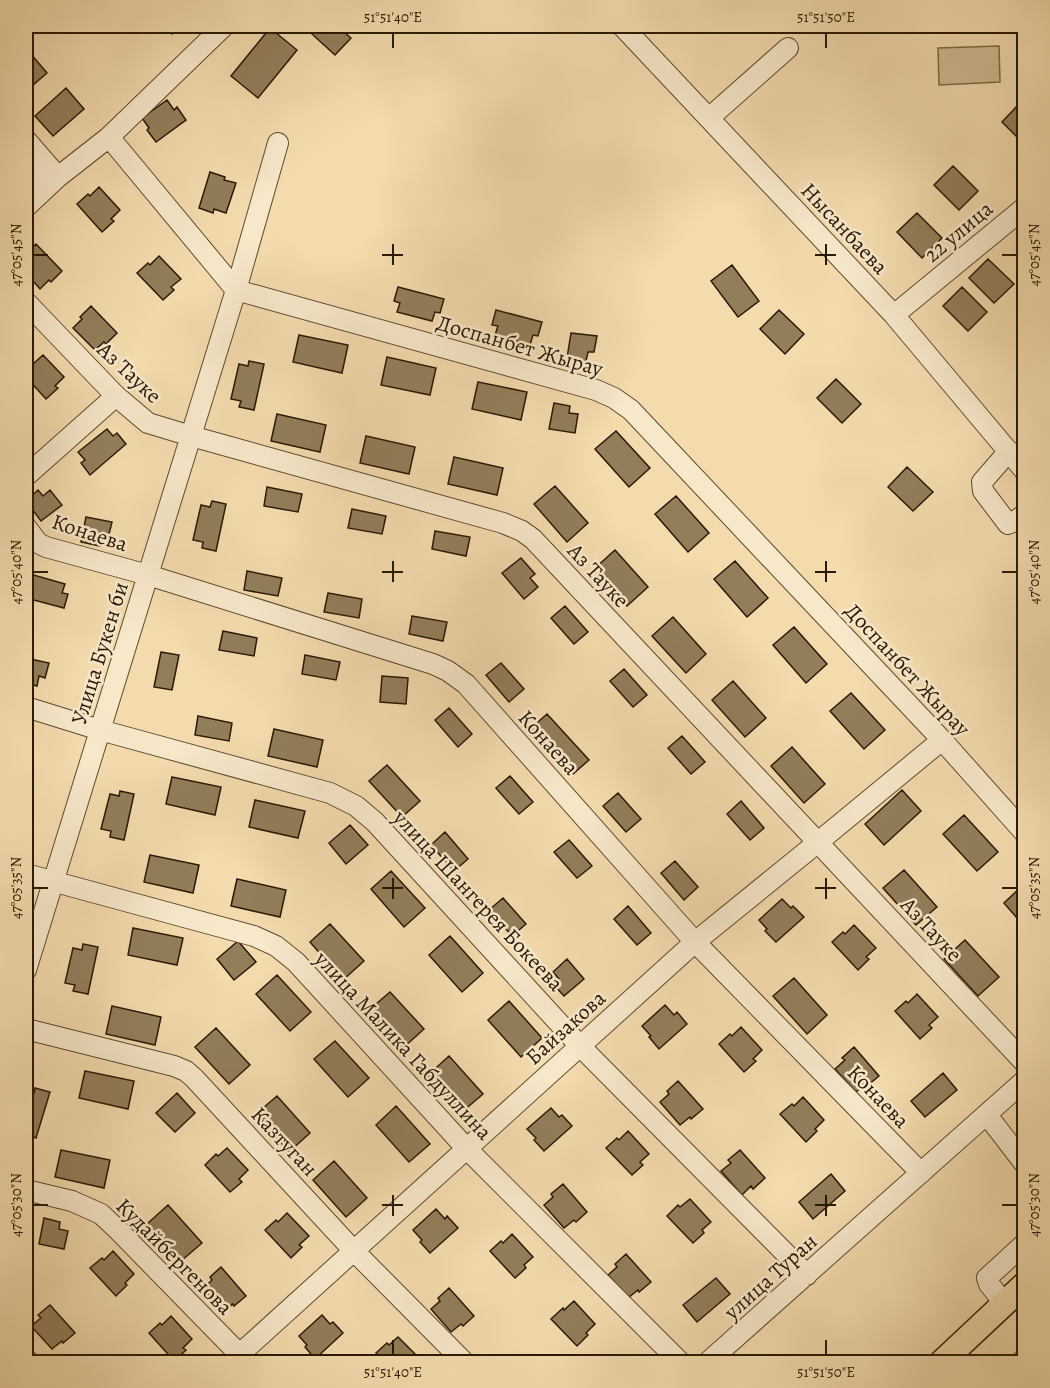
<svg xmlns="http://www.w3.org/2000/svg" width="1050" height="1388" viewBox="0 0 1050 1388" font-family="Alegreya,serif">
<style>
.park{fill:#d1ba91;stroke:#7d6a4a;stroke-width:1.5}
.building{fill:#927e5b;stroke:#291902;stroke-width:1.5}
.lines{fill:none;stroke-linecap:round;stroke-linejoin:round}
.minor-casing{stroke:#5c4a2d;stroke-width:22}
.major-casing{stroke:#291902;stroke-width:27}
.minor{stroke:#f7e8ca;stroke-width:20}
.major{stroke:#f3dbae;stroke-width:24}
.ticks{fill:none;stroke:#291902;stroke-width:2}
.labels{text-anchor:middle;stroke-width:5;stroke-linejoin:round;paint-order:stroke}
.street-label{font-size:22px;fill:#291902;stroke:#f7e8ca}
.neatline{fill:none;stroke:#291902;stroke-width:2}
.ticks-label{font-size:15px;text-anchor:middle;fill:#291902}
</style>
<rect width="100%" height="100%" fill="#f3dbae"/>
<filter id="stains"><feTurbulence type="fractalNoise" baseFrequency=".00333" numOctaves="4"/><feColorMatrix values="0 0 0 0 .2 0 0 0 0 .09 0 0 0 0 .02 0 0 0 .5 -.17"/></filter>
<radialGradient id="worn" r=".72"><stop offset=".6" stop-color="#630" stop-opacity="0"/><stop offset="1" stop-color="#630" stop-opacity=".3"/></radialGradient>
<!-- park -->
<path class="park" d="M999 46 1000 82 939 85 938 48Z"/>
<!-- building -->
<path class="building" d="M165 26H182L172 34Z
M319 26H337L351 38 335 55 312 34Z
M270 28 297 50 258 98 231 76Z
M30 53 47 73 26 91V58Z
M66 88 84 109 53 136 35 116Z
M167 100 174 110 177 107 186 120 156 142 147 130 149 128 142 118Z
M1021 102 1024 106V144L1002 122Z
M953 166 978 191 959 210 934 185Z
M210 172 225 177 224 180 236 183 226 213 214 209 213 213 199 208Z
M99 187 120 210 111 219 114 221 102 232 77 204 88 194 90 196Z
M917 213 942 238 922 258 897 232Z
M36 244 62 271 51 282 49 280 40 289 26 273V259L28 257 26 254Z
M159 256 181 279 171 287 174 290 163 300 137 273 148 263 150 265Z
M988 259 1014 284 994 303 969 278Z
M732 265 759 301 738 317 711 281Z
M398 287 444 299 440 313 435 312 432 321 397 312 400 303 394 301Z
M962 287 987 312 968 331 943 306Z
M91 306 117 333 106 344 104 342 95 350 73 328 82 319 80 317Z
M496 310 542 322 538 336 533 335 530 345 495 335 498 326 492 325Z
M779 310 804 334 785 354 760 329Z
M571 333 597 336 594 352H588L586 361 567 358Z
M299 335 348 345 342 373 293 362Z
M43 355 64 377 55 386 58 388 46 399 26 377V367L32 361 34 363Z
M387 357 436 368 430 395 381 385Z
M249 361 264 364 254 410 239 407 241 401 231 399 239 364 248 366Z
M836 379 861 404 842 423 817 398Z
M478 382 527 392 521 420 472 409Z
M554 403 570 406 569 413 578 414 575 433 549 429Z
M277 414 326 425 320 452 271 441Z
M107 429 113 436 117 433 126 444 90 475 81 463 85 460 78 452Z
M616 431 650 468 629 487 595 449Z
M366 436 415 447 409 474 360 463Z
M454 457 503 468 497 495 448 484Z
M907 467 933 492 913 511 888 487Z
M555 486 588 523 567 542 534 504Z
M267 487 302 494 298 512 264 506Z
M38 490 43 496 50 490 62 505 41 521 26 501Z
M676 496 709 533 688 552 655 514Z
M212 501 226 504 216 551 202 548 203 542 193 540 201 505 210 507Z
M352 509 386 516 382 534 348 528Z
M86 517 112 522 108 538 101 537 100 546 81 542Z
M435 531 470 537 466 556 432 549Z
M615 550 648 587 627 606 594 569Z
M521 558 535 574 530 578 538 587 524 599 502 573Z
M735 561 768 598 747 617 714 579Z
M247 571 282 578 278 596 244 590Z
M30 574 65 584 62 593 68 594 64 608 26 598V583L27 584Z
M328 593 362 599 359 618 324 612Z
M565 606 588 632 574 644 551 618Z
M412 616 447 622 443 641 409 634Z
M673 617 706 654 686 673 652 636Z
M794 627 827 664 806 683 773 645Z
M223 631 257 638 254 656 219 650Z
M161 652 179 655 172 690 154 687Z
M305 655 340 662 336 680 302 674Z
M26 658 49 663 45 678 39 676 37 686 26 683Z
M501 663 524 689 509 702 486 675Z
M624 669 647 695 633 707 610 681Z
M382 676 408 678 406 704 380 702Z
M733 681 766 718 745 737 712 700Z
M851 693 885 730 864 749 830 711Z
M449 708 472 734 458 747 435 720Z
M547 714 589 760 573 774 530 729Z
M198 716 232 723 229 741 195 735Z
M274 729 323 740 317 767 268 756Z
M682 736 705 762 691 774 668 748Z
M792 747 825 784 804 803 771 766Z
M387 765 420 801 402 817 369 781Z
M510 776 533 802 519 814 496 788Z
M172 777 221 787 215 815 166 804Z
M902 790 921 811 884 845 865 824Z
M120 791 134 794 124 840 110 837 111 831 101 829 110 794 119 796Z
M618 793 641 819 626 832 603 806Z
M255 800 305 811 298 838 249 827Z
M741 801 764 828 750 840 727 814Z
M964 815 998 852 977 871 943 834Z
M350 825 368 845 346 864 329 843Z
M445 832 468 859 454 871 431 845Z
M569 840 592 866 577 878 554 852Z
M150 855 199 865 193 893 144 882Z
M675 861 698 887 684 900 661 873Z
M904 870 937 907 916 925 883 888Z
M391 871 425 908 404 927 371 889Z
M237 879 286 890 280 917 231 906Z
M1024 884V926L1004 903Z
M503 898 526 924 512 936 489 910Z
M782 899 791 908 793 906 804 917 776 942 765 931 767 929 759 920Z
M628 906 651 933 637 945 614 919Z
M330 924 364 961 343 980 310 942Z
M854 925 876 948 866 957 869 959 858 970 832 942 843 932 845 934Z
M133 928 183 938 177 965 128 955Z
M450 936 483 973 462 992 429 955Z
M965 940 999 977 978 996 944 959Z
M238 941 256 962 234 980 217 959Z
M83 944 98 947 88 994 73 991 75 985 65 983 73 948 82 950Z
M567 959 584 979 564 996 553 984 559 979 553 972Z
M277 975 311 1012 290 1031 256 994Z
M794 978 827 1015 807 1034 773 996Z
M390 992 424 1029 403 1048 369 1010Z
M917 994 938 1017 929 1025 932 1028 920 1039 895 1011 906 1001 908 1003Z
M509 1001 542 1038 521 1057 488 1020Z
M665 1005 674 1015 677 1012 687 1024 659 1049 649 1037 651 1036 642 1026Z
M112 1006 161 1017 155 1045 106 1034Z
M741 1027 762 1050 753 1059 756 1061 744 1072 719 1044 730 1034 732 1036Z
M216 1028 250 1065 229 1084 195 1047Z
M335 1041 369 1078 348 1097 314 1059Z
M854 1047 879 1076 867 1086 865 1084 856 1092 835 1069 845 1060 842 1058Z
M449 1056 483 1094 462 1112 428 1075Z
M85 1071 134 1081 128 1109 79 1098Z
M943 1073 957 1090 925 1117 911 1101Z
M678 1081 703 1109 691 1119 690 1117 680 1125 660 1102 669 1094 667 1091Z
M35 1088 50 1092 36 1138 26 1134V1091L34 1093Z
M177 1093 195 1113 175 1132 156 1113Z
M277 1096 310 1133 289 1152 256 1114Z
M803 1097 824 1120 815 1129 817 1131 806 1142 780 1114 792 1104 794 1106Z
M396 1106 430 1144 409 1162 376 1125Z
M551 1108 559 1117 562 1115 572 1126 544 1151 534 1140 536 1138 527 1129Z
M628 1131 649 1154 640 1162 643 1165 632 1175 606 1148 617 1138 619 1140Z
M227 1148 248 1170 239 1179 242 1182 230 1192 205 1165 216 1154 218 1156Z
M61 1150 110 1160 104 1188 55 1177Z
M740 1150 765 1178 753 1189 751 1186 742 1195 721 1171 731 1163 728 1160Z
M334 1161 367 1198 346 1217 313 1180Z
M831 1174 845 1191 813 1219 799 1202Z
M563 1184 587 1212 576 1222 574 1220 564 1228 544 1205 553 1197 551 1194Z
M690 1199 711 1222 702 1230 704 1233 693 1243 667 1216 678 1205 680 1207Z
M168 1205 202 1243 181 1261 147 1224Z
M436 1209 445 1219 447 1216 458 1228 430 1253 420 1242 422 1240 413 1230Z
M287 1213 309 1236 299 1245 302 1247 291 1258 265 1230 276 1220 278 1222Z
M44 1218 60 1222 59 1229 68 1231 64 1249 39 1244Z
M512 1234 533 1257 524 1265 526 1268 515 1278 490 1251 501 1241 503 1243Z
M113 1251 134 1274 125 1283 127 1285 116 1296 90 1268 102 1258 104 1260Z
M626 1254 651 1282 639 1292 638 1290 628 1298 608 1275 617 1267 615 1264Z
M221 1267 246 1296 234 1306 233 1304 223 1312 203 1289 212 1280 210 1277Z
M716 1278 730 1294 697 1322 683 1305Z
M449 1288 474 1316 463 1326 461 1324 451 1332 431 1309 440 1301 438 1298Z
M574 1301 595 1324 586 1333 588 1335 577 1346 551 1319 563 1308 564 1310Z
M50 1305 75 1333 63 1343 62 1341 52 1349 31 1326 41 1318 38 1315Z
M322 1315 330 1324 333 1322 343 1333 315 1359 305 1347 307 1345 299 1336Z
M171 1316 192 1339 183 1348 186 1350 174 1361 149 1333 160 1323 162 1325Z
M398 1337 420 1359 416 1362H385L376 1353 387 1343 389 1345Z"/>
<g class="lines">
<defs>
<path id="minor" d="M622 26 894 315 1024 470
M709 118 788 48
M109 137 236 290 596 390 614 398 631 410 942 740 1024 832
M26 140 58 177
M26 167 45 189
M26 207 58 177 109 137 224 26
M26 302 116 396 148 423 191 436 503 523 522 531 533 539 1024 1062
M894 315 1024 208
M1009 451 982 482 983 491 1008 524 1015 521 1024 515
M26 476 116 396
M26 527 38 543 46 547 148 575 433 664 448 671 466 684 695 942 921 1173
M26 707 100 730 330 793 356 806 375 822 580 1046 807 1275
M26 874 254 936 276 946 296 962 467 1149 680 1362
M26 970 236 290 278 143
M26 1029 174 1066 186 1071 194 1078 354 1251 464 1362
M987 1115 1024 1163
M26 1190 72 1201 101 1214 118 1230 247 1362
M1004 1303 989 1284 987 1278 1024 1244
M26 1359 29 1362
M231 1362 695 942 817 843 942 740
M708 1362 1024 1081
M1021 1362 1024 1359"/>
<path id="major" d="M942 1362 1024 1285"/>
</defs>
<!-- minor casing -->
<use href="#minor" class="minor-casing"/>
<!-- major casing -->
<use href="#major" class="major-casing"/>
<!-- minor -->
<use href="#minor" class="minor"/>
<!-- major -->
<use href="#major" class="major"/>
</g>
<!-- ticks -->
<path class="ticks" d="M393 33V48M826 33V48M393 244V265M826 244V265M33 255H48M382 255H403M815 255H836M1002 255H1017M393 561V582M826 561V582M33 572H48M382 572H403M815 572H836M1002 572H1017M393 878V899M826 878V899M33 888H48M382 888H403M815 888H836M1002 888H1017M393 1195V1216M826 1195V1216M33 1205H48M382 1205H403M815 1205H836M1002 1205H1017M393 1340V1355M826 1340V1355"/>
<g class="labels">
<!-- street labels -->
<g class="street-label">
<text transform="translate(845 228) rotate(47)" y="8">Нысанбаева</text>
<text transform="translate(958 231) rotate(-40)" y="8">22 улица</text>
<text transform="translate(520 345) rotate(16)" y="8">Доспанбет Жырау</text>
<text transform="translate(130 372) rotate(43)" y="8">Аз Тауке</text>
<text transform="translate(90 532) rotate(18)" y="8">Конаева</text>
<text transform="translate(599 575) rotate(47)" y="8">Аз Тауке</text>
<text transform="translate(99 653) rotate(-73)" y="8">Улица Букен би</text>
<text transform="translate(908 669) rotate(47)" y="8">Доспанбет Жырау</text>
<text transform="translate(549 742) rotate(48)" y="8">Конаева</text>
<text transform="translate(479 900) rotate(47)" y="8">улица Шангерея Бокеева</text>
<text transform="translate(932 929) rotate(47)" y="8">Аз Тауке</text>
<text transform="translate(565 1027) rotate(-42)" y="8">Байзакова</text>
<text transform="translate(404 1045) rotate(47)" y="8">улица Малика Габдуллина</text>
<text transform="translate(879 1096) rotate(46)" y="8">Конаева</text>
<text transform="translate(285 1141) rotate(47)" y="8">Казтуган</text>
<text transform="translate(175 1256) rotate(45)" y="8">Кудайбергенова</text>
<text transform="translate(770 1276) rotate(-42)" y="8">улица Туран</text>
</g>
</g>
<!-- margin -->
<rect width="1050" height="1388" fill="none" stroke="#f3dbae" stroke-width="66"/>
<rect x="33" y="33" width="984" height="1322" class="neatline"/>
<g class="ticks-label">
<text x="393" y="22">51°51'40"E</text>
<text x="826" y="22">51°51'50"E</text>
<text transform="translate(16 255) rotate(-90)" y="5">47°05'45"N</text>
<text transform="translate(1034 255) rotate(-90)" y="5">47°05'45"N</text>
<text transform="translate(16 572) rotate(-90)" y="5">47°05'40"N</text>
<text transform="translate(1034 572) rotate(-90)" y="5">47°05'40"N</text>
<text transform="translate(16 888) rotate(-90)" y="5">47°05'35"N</text>
<text transform="translate(1034 888) rotate(-90)" y="5">47°05'35"N</text>
<text transform="translate(16 1205) rotate(-90)" y="5">47°05'30"N</text>
<text transform="translate(1034 1205) rotate(-90)" y="5">47°05'30"N</text>
<text x="393" y="1377">51°51'40"E</text>
<text x="826" y="1377">51°51'50"E</text>
</g>
<rect width="100%" height="100%" filter="url(#stains)"/>
<rect width="100%" height="100%" fill="url(#worn)"/>
</svg>
